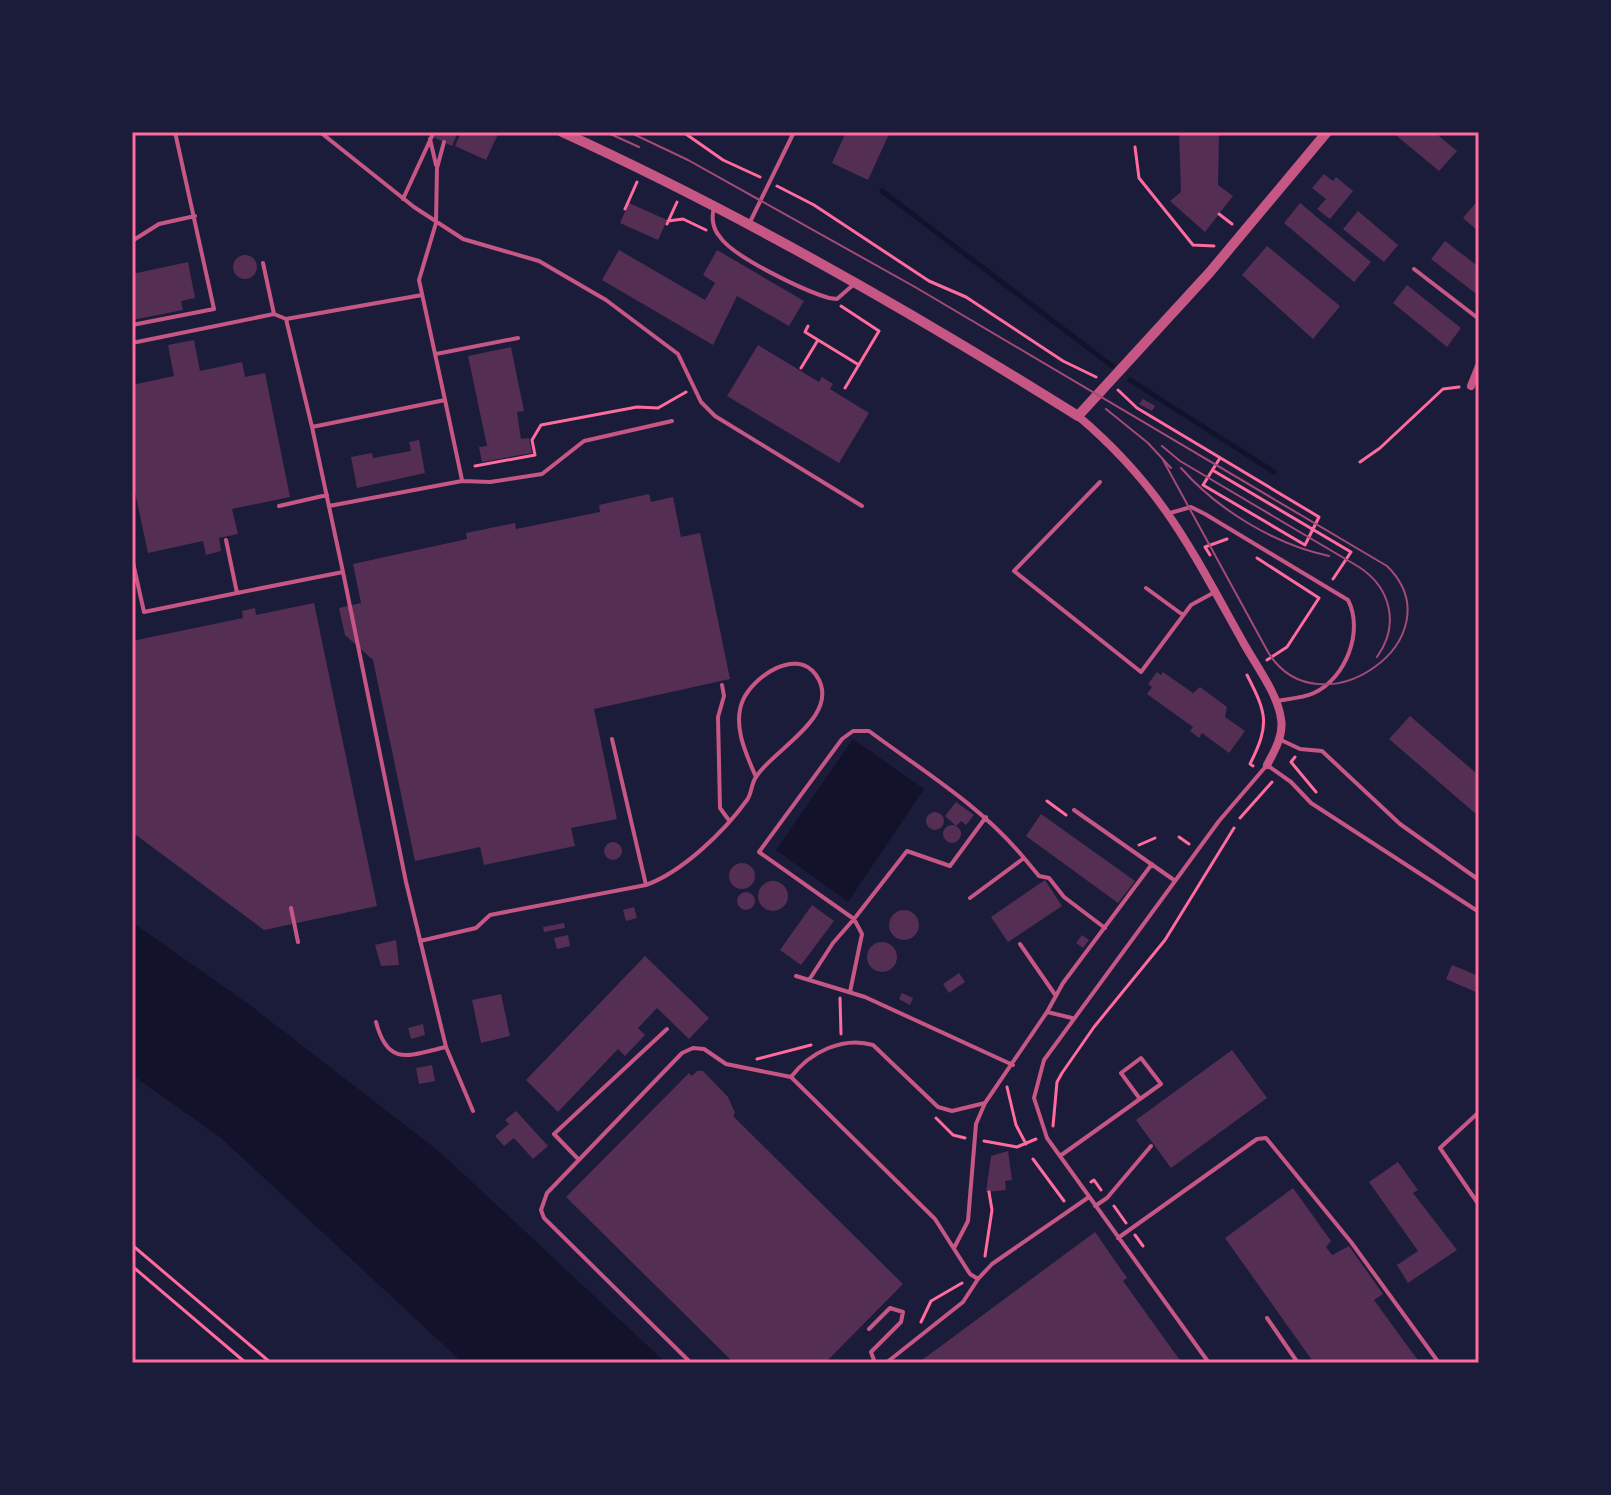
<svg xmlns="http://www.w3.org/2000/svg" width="1611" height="1495" viewBox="0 0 1611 1495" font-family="'Golos Text',sans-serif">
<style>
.water{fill:#12122b}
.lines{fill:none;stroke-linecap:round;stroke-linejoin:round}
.stream{stroke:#12122b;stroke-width:5}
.building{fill:#542f53}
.path{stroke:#ff6b9d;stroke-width:3}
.service{stroke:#c65784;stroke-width:4}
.minor{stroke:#c65784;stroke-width:8}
.tertiary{stroke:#c65784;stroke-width:10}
.tram{stroke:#a44b75;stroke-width:2}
.neatline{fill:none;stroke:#ff6b9d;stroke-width:3}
</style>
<rect width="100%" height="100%" fill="#1b1b3a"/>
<!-- water -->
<path class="water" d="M853 739 924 789 848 902 776 850Z
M132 922 251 1006 441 1153 666 1363H463L220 1137 132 1075Z"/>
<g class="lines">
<!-- stream -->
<path class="stream" d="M882 191 1112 366
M1130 380 1274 472"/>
</g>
<!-- building -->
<path class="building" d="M423 132H458L452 146Z
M461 132H499L486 160 455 146Z
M846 132H890L868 180 832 163Z
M1179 132H1219L1218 185 1233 196 1205 232 1170 201 1181 192Z
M1392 132H1434L1457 151 1439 171Z
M1324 174 1333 181 1336 177 1353 191 1330 219 1317 209 1326 199 1312 188Z
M1479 199V232L1463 218Z
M629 203 667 220 658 240 620 223Z
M1300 203 1371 262 1354 282 1284 223Z
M1358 211 1398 245 1384 262 1343 229Z
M1445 241 1479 267V296L1431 259Z
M1267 246 1340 306 1313 339 1242 275Z
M619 250 705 300 715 283 703 275 717 250 804 301 789 326 737 296 713 345 602 280Z
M233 267a12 12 0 1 1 24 0a12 12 0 1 1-24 0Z
M188 262 195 298 181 301 183 310 132 320V274Z
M1407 285 1461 328 1447 347 1393 303Z
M194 340 200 371 242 362 245 377 265 373 290 497 232 509 238 534 219 538 221 551 206 555 203 541 148 553 132 478V385L174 376 168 345Z
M758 345 819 382 822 377 833 384 830 389 869 413 839 463 727 396Z
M511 347 524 411 517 412 521 439 529 438 532 453 482 462 479 447 487 446 468 356Z
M1143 399 1155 406 1152 411 1139 404Z
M419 440 425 473 357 488 351 457 372 453 373 458 411 451 409 442Z
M649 494 651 502 673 497 681 537 700 533 730 679 594 709 617 819 571 828 575 846 484 865 480 847 415 861 373 660 345 635 339 608 361 603 353 564 467 539 466 533 515 523 516 529 600 512 599 505Z
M314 603 377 906 264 930 132 832V641L243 618 242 611 255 608 256 615Z
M1157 672 1161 675 1163 672 1193 693 1200 687 1227 707 1225 717 1245 731 1229 753 1202 733 1199 738 1190 731 1193 727 1147 694 1152 687 1148 684Z
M1410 716 1476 773 1479 769V810L1476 814 1389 739Z
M956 802 974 815 966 825 961 821 956 826 945 816Z
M926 821a9 9 0 1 1 18 0a9 9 0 1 1-18 0Z
M1041 814 1135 881 1118 903 1026 836Z
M943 834a9 9 0 1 1 18 0a9 9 0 1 1-18 0Z
M604 851a9 9 0 1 1 18 0a9 9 0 1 1-18 0Z
M729 876a13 13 0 1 1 26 0a13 13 0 1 1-26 0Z
M1045 880 1062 906 1008 942 991 917Z
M758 896a15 15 0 1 1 30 0a15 15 0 1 1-30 0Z
M737 901a9 9 0 1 1 18 0a9 9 0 1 1-18 0Z
M812 905 834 921 801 965 780 950Z
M634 907 637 918 626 921 623 910Z
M889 925a15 15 0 1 1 30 0a15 15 0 1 1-30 0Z
M564 923 565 928 544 932 543 927Z
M568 935 570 946 557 949 554 938Z
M1082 935 1089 940 1083 948 1076 943Z
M396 940 399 965 381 966 375 945Z
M867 957a15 15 0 1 1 30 0a15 15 0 1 1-30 0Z
M645 956 709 1018 689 1039 657 1008 638 1028 645 1035 625 1056 618 1049 558 1112 526 1080Z
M1452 965 1479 976 1478 993 1446 979Z
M959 973 965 982 949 993 943 984Z
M902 993 913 998 910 1005 899 999Z
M501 994 510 1036 481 1043 472 1000Z
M423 1024 425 1035 411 1039 408 1028Z
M1232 1050 1267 1098 1171 1168 1136 1120Z
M432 1065 435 1081 419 1084 416 1068Z
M697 1071H703L728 1097 735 1113 733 1116 903 1284 825 1363H734L566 1197 689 1073 692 1076Z
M516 1111 548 1146 533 1159 514 1138 504 1146 495 1136 509 1124 505 1120Z
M1008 1151 1012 1180 1005 1181 1006 1190 986 1192 991 1156Z
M1398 1162 1418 1190 1413 1193 1457 1250 1408 1283 1397 1265 1418 1251 1369 1182Z
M1293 1188 1331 1241 1326 1247 1332 1255 1349 1246 1383 1294 1374 1300 1420 1363H1314L1225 1238Z
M1095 1232 1127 1278 1123 1281 1182 1363H918Z"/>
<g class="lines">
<!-- path -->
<path class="path" d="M683 132 723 160 760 177
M1135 147 1139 178 1193 245 1214 246
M777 186 814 205 929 281 966 297 1063 361 1096 377
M625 209 637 182
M1219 214 1232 224
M668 221 683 219 706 230
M667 224 677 202
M841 306 879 331 845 388
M808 326 805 332 859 365
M801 368 818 340
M1118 390 1137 408 1319 517 1305 545 1203 485 1220 458
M1360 462 1380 448 1443 389 1459 387
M475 466 535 455 532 440 541 425 637 407 658 408 686 392
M1214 471 1351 552 1333 579
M1210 555 1205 547 1227 539
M1257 558 1319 598 1287 647 1267 660
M1247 675C1267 714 1270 724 1250 764L1253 766
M1295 757 1291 762 1316 792
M1047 801 1066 815
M1240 818 1272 782
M1179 837 1189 844
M1139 845 1155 838
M840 998 841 1034
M757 1059 811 1045
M1007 1087 1016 1125 1026 1144
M936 1118 953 1135 965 1138
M1053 1126 1057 1082 1062 1073 1094 1027 1165 940 1234 828
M984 1141 1017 1147 1036 1139
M1033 1159 1064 1201
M1091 1182 1094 1180 1101 1190
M1114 1206 1126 1223
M1135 1235 1143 1246
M132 1245 271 1363
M985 1256 992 1210 989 1192
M132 1266 246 1363
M921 1322 931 1301 962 1283"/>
<!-- service -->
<path class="service" d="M320 132 414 207 463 239 539 261 606 300 678 354 701 402 715 416 862 506
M430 139 436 165
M403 199 432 136
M714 208C711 218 713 229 720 237 733 257 805 291 829 298L837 299 853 285
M750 222 794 132
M132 241 159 224 195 216
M263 263 274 314
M1414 269 1479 319
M422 295 286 319 312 427 445 400 419 280 436 223 437 168 444 142
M132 325 214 309 175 132
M132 343 274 314 286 319
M436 354 518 338
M445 400 462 480
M1100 482 1014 571 1141 672 1191 605 1213 593
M279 506 327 495
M329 506 462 481 490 482 542 474 584 441 672 421
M1170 513 1191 507 1205 514 1348 600C1364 631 1346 678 1314 693 1303 698 1288 699 1276 701
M132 558 144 612 237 593 226 540
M343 572 406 882 446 1047
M1146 588 1183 615
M237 593 343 572 312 427
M722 685 724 696 718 717 720 808 728 819
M612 739 646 885
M1281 740 1300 749 1322 751 1400 824 1479 880
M1074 810 1174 880
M986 817 950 866 907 851 854 919 759 852 842 739 853 731H869C923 771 981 806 1024 858
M970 898 1024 858 1039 876 1049 878 1064 897 1105 928
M291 908 298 942
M420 941 476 928 490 915 646 885C682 872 724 832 747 800 752 793 751 784 756 777 772 750 844 715 816 675 796 647 753 677 743 700 732 725 746 754 756 777
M1020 944 1056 996
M796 976 865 997 1013 1065
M809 980 833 943 854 919 862 934 850 992
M1047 1012 1063 983 1152 864
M376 1022C388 1068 410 1055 446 1047L473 1111
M791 1077C810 1052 843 1036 873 1045L938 1107 952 1111 985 1103
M1479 1112 1440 1148 1479 1205
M1060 1156 1161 1084 1141 1058 1121 1073 1140 1099
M579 1160 554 1134 667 1029
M1095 1206 1107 1198 1151 1146
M1118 1238 1257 1139 1266 1138 1351 1242 1439 1363
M954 1248 968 1221 976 1124 985 1103 1047 1012 1072 1018
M1267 1318 1298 1363
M869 1329 890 1308 903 1312 901 1322 871 1352 875 1363
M691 1363 544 1218 541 1210 547 1193 682 1053 693 1048 704 1049 726 1064 791 1077 935 1219 970 1274 978 1279
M886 1363 963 1302 978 1279 992 1264 1089 1197
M1209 1363 1047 1138 1034 1098 1044 1060 1219 821 1267 765 1291 782 1311 803 1479 912"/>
<!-- minor -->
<path class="minor" d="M1471 386 1479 366
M1078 416C1162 487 1191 549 1243 642 1255 664 1278 694 1281 719 1284 735 1274 752 1267 765"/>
<!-- tertiary -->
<path class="tertiary" d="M562 132C740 213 912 312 1078 416L1210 272 1327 132"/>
<!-- tram -->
<path class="tram" d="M606 132 639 147
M629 132 688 160 915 287 1387 566C1460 638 1319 736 1268 652L1163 460
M1106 409 1148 443 1171 468
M1162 446 1180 461 1359 567C1391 588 1400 625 1377 657
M1181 468C1218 510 1274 544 1329 556"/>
</g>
<!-- border -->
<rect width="1611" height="1495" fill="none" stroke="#1b1b3a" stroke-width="268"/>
<rect x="134" y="134" width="1343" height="1227" class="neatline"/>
</svg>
